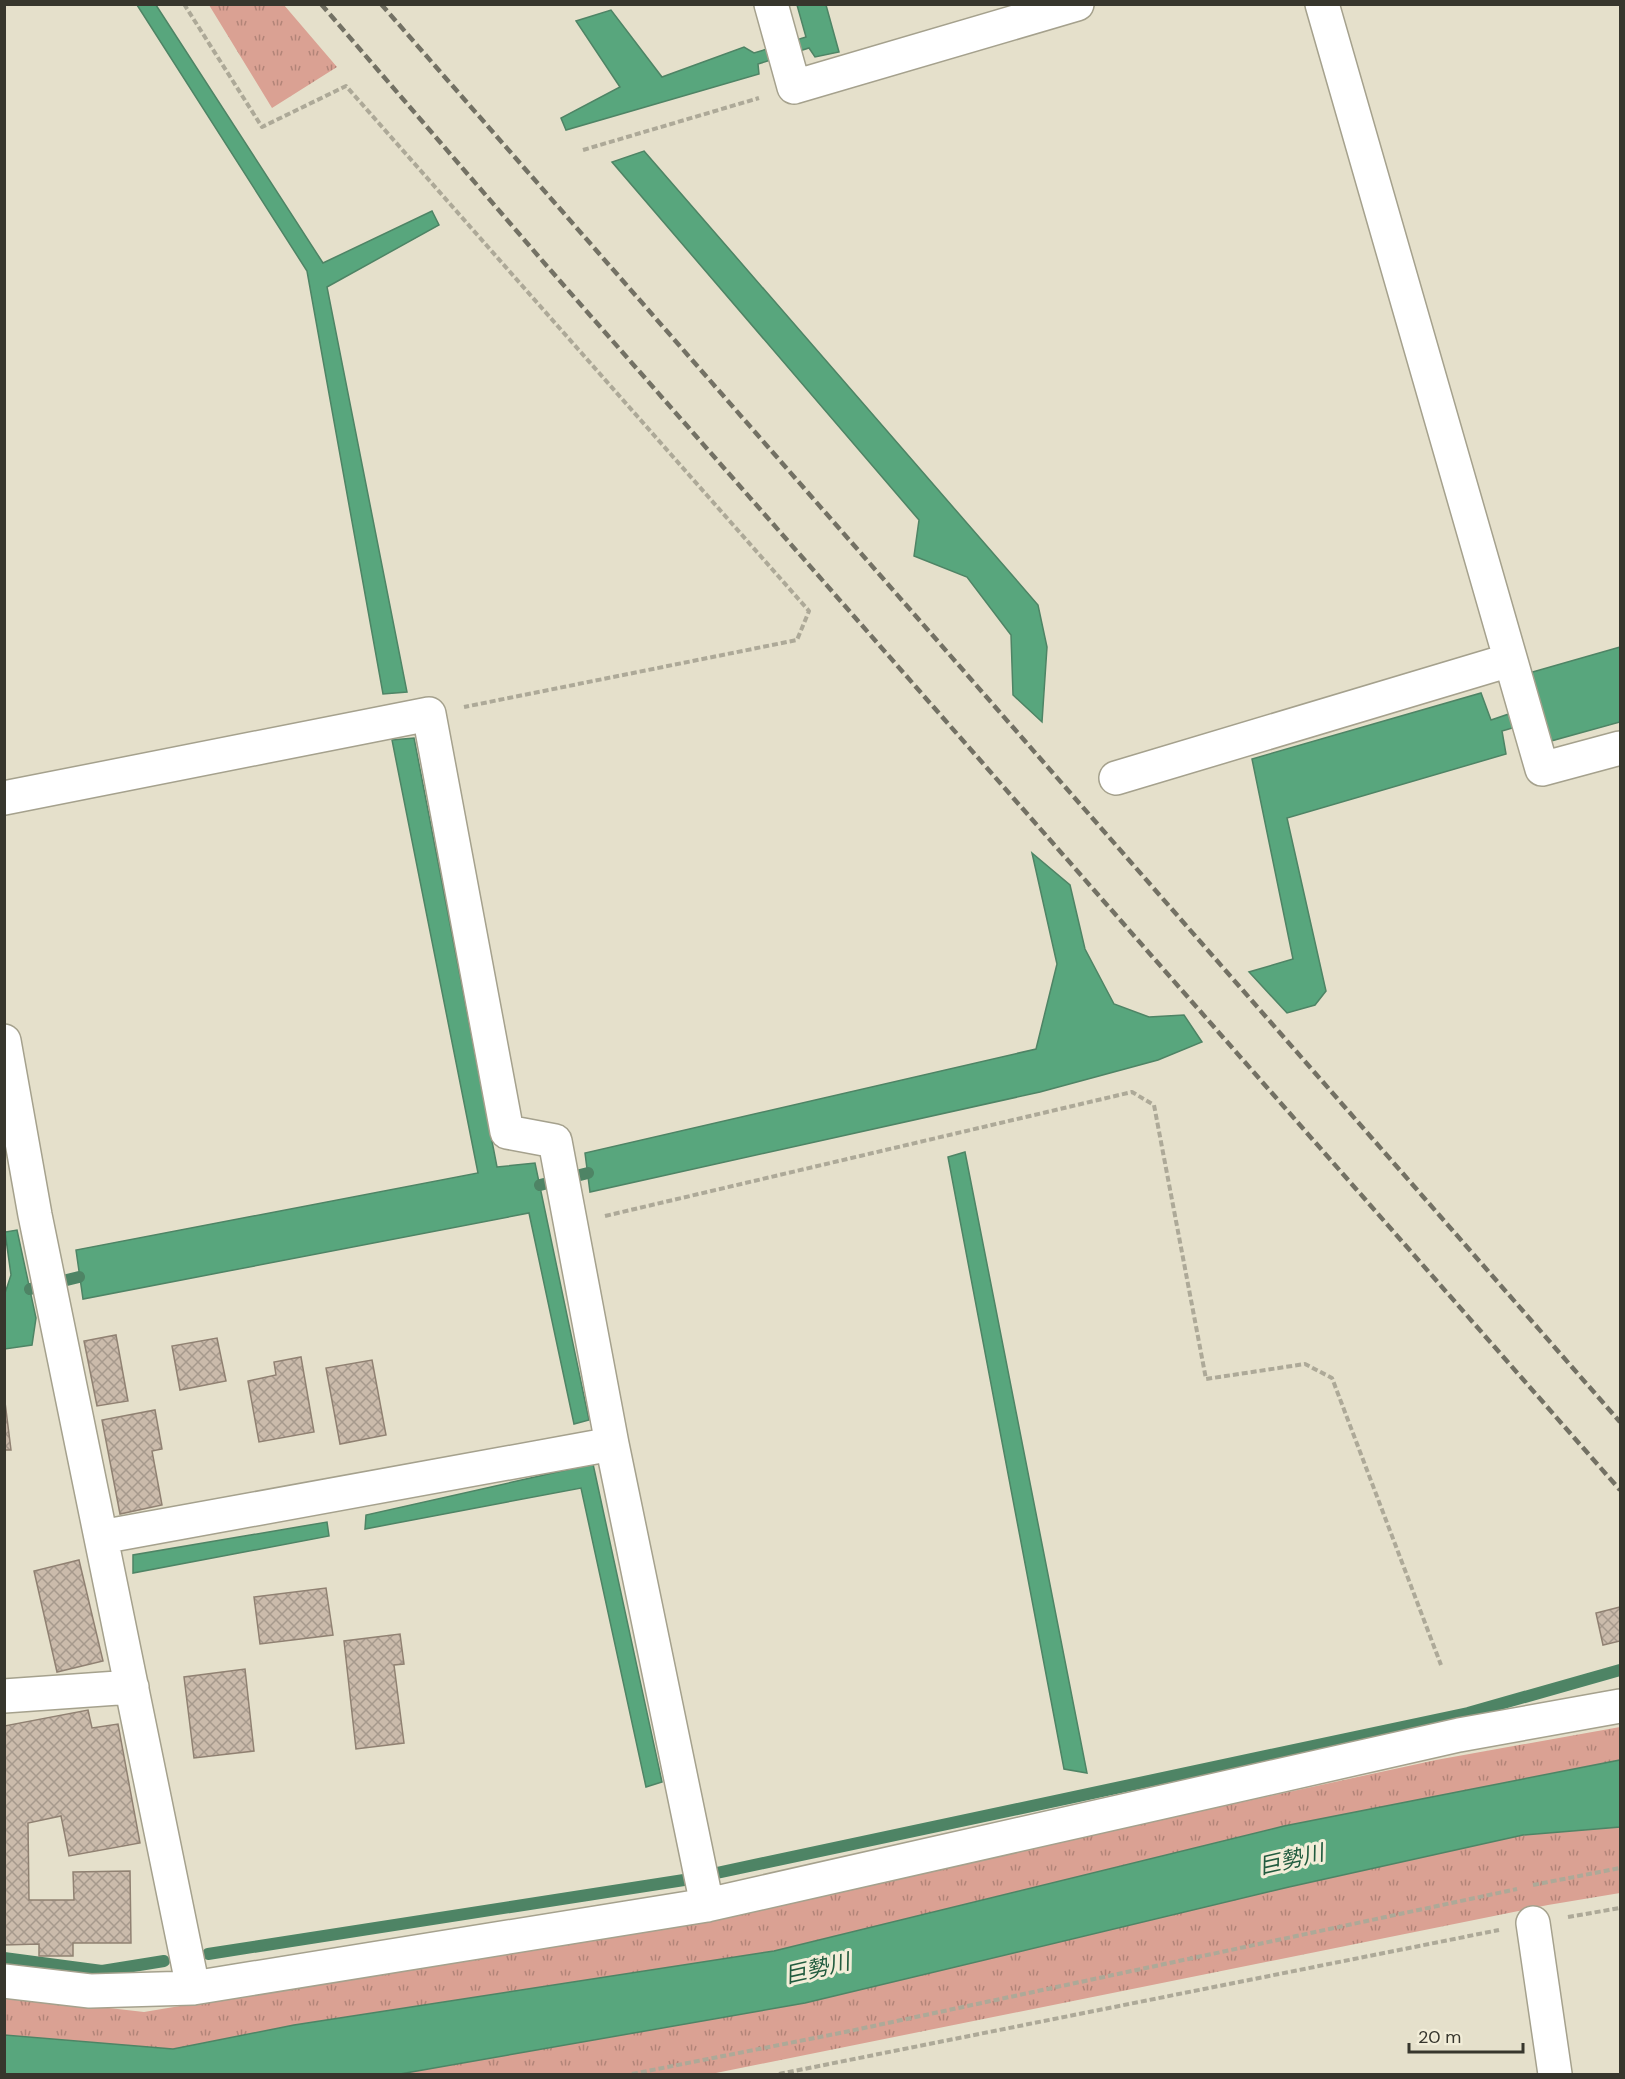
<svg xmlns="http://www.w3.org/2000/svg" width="1625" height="2079" viewBox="0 0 1625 2079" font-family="'DM Sans','Noto Sans JP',sans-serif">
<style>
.grass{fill:url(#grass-tufts)}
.water{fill:#58a67d;stroke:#4e8465;stroke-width:1.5}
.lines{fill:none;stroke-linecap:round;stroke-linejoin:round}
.stream{stroke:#4e8465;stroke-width:12}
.building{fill:url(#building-cross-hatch);stroke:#908172;stroke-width:1.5}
.street-casing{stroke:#a5a18d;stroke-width:36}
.path{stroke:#ada998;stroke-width:4;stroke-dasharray:6 3;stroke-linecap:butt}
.street{stroke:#fff;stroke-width:33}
.rail{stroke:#737164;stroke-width:4.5;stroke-dasharray:9 4.5;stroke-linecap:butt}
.labels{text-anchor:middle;stroke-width:6;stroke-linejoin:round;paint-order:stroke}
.water-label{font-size:22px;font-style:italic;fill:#225c3f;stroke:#f2edd8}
</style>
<defs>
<pattern id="grass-tufts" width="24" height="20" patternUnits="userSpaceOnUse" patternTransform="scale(1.5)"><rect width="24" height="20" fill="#daa193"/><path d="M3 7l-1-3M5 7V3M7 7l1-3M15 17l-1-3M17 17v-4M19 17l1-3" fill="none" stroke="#b28478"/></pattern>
<pattern id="building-cross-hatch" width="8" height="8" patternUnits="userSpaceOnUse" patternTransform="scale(1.5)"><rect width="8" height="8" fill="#cbbbab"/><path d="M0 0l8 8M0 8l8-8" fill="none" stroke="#a6998c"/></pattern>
</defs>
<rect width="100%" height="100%" fill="#e5e0cb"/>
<!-- grass -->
<path class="grass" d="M209 5H284L337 67 272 108Z
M1620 1727V1760L1284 1826 774 1951 294 2025 173 2049 5 2035 4 1996 144 2012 712 1917 1436 1760Z
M1620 1827V1893L1548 1905 711 2074H400L805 2003 1289 1887 1523 1835Z"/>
<!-- water -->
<path class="water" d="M137 5H156L323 263 432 211 439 225 327 287 407 692 383 694 307 271Z
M797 5H826L839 52 815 57 809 48 758 64 759 74 566 130 561 118 620 87 576 21 611 10 662 77 744 47 754 53 806 37Z
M644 151 1038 605 1047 647 1042 722 1013 695 1011 635 967 577 914 556 919 520 612 162Z
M1620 647V722L1551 741 1543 719 1502 731 1506 754 1287 818 1326 991 1315 1005 1287 1013 1249 972 1293 959 1252 759 1481 693 1491 720 1538 704 1529 673Z
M414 738 497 1167 535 1163 589 1420 574 1424 529 1213 83 1299 76 1250 478 1173 392 740Z
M1032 853 1070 885 1085 949 1114 1004 1149 1017 1184 1015 1202 1042 1158 1060 1040 1092 590 1192 585 1153 1036 1049 1057 964Z
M965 1152 1087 1773 1064 1769 948 1157Z
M17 1230 36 1318 32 1345 5 1349V1293L11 1275 5 1232Z
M593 1464 662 1782 646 1787 581 1488 365 1529 366 1515Z
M327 1522 329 1536 133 1573V1555Z
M1620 1760V1827L1523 1835 1289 1887 805 2003 400 2074H5V2035L173 2049 294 2025 774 1951 1284 1826Z"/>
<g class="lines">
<!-- stream -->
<path class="stream" d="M540 1185 588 1173
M30 1289 79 1277
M208 1954 684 1880 1468 1713 1620 1670
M4 1958 102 1971 164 1961"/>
</g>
<!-- building -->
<path class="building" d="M116 1335 128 1401 97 1406 84 1341Z
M217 1338 226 1381 180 1390 172 1346Z
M301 1357 314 1432 259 1442 248 1381 276 1375 274 1362Z
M372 1360 386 1435 340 1444 326 1368Z
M4 1394 11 1450H4Z
M155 1410 162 1449 152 1451 162 1505 120 1514 102 1420Z
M79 1560 103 1661 57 1672 34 1571Z
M326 1588 333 1635 260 1644 254 1597Z
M1620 1607V1641L1603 1645 1596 1613Z
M400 1634 404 1664 394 1665 404 1743 356 1749 344 1641Z
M245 1669 254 1751 194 1758 184 1677Z
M88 1710 92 1728 118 1724 140 1843 69 1856 61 1816 28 1823 29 1900H74L73 1872 130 1871 131 1943H73V1956H39V1944L4 1945V1726Z"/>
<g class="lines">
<defs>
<path id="street" d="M771 4 794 87 1077 4
M1322 4 1542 769 1620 748
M1116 778 1510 660
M4 798 429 714 507 1132 555 1141 612 1444
M4 1041 35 1215 193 1988
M101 1537 612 1444 707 1905
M4 1696 132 1687
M1533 1923 1555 2074
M4 1981 90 1991 193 1988 707 1905 1459 1735 1620 1706"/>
</defs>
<!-- street casing -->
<use href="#street" class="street-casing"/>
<!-- path -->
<path class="path" d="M184 4 262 127 346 86 809 611 797 640 464 707
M583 150 759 98
M605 1216 1132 1092 1154 1105 1206 1379 1305 1364 1332 1378 1441 1665
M1533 1885 1620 1868
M1568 1917 1620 1908
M632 2074 850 2031 1517 1889
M779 2074 1499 1930"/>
<!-- street -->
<use href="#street" class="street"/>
<!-- rail -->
<path class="rail" d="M321 4 546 265 1620 1490
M381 4 1620 1422"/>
</g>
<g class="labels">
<!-- water labels -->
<g class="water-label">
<text transform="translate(1291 1859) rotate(-13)" y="8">巨勢川</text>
<text transform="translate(817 1968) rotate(-13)" y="8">巨勢川</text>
</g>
</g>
<!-- border -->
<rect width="1625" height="2079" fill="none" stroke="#37362d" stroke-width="12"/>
<!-- scale -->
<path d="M1409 2043v9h114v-9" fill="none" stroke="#37362d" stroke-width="3"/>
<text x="1418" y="2043" font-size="18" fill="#37362d" stroke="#f2edd8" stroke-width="4.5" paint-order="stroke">20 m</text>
</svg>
